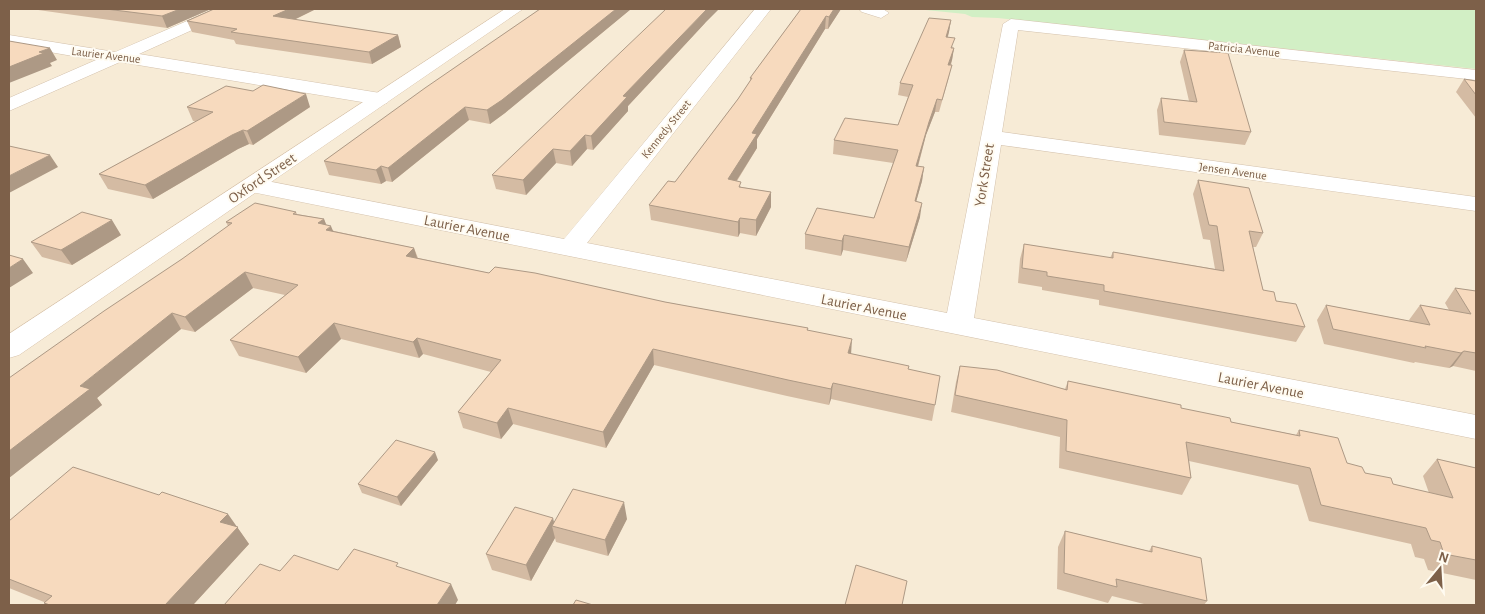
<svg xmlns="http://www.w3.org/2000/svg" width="1485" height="614" viewBox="0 0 1485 614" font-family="'Alegreya Sans',sans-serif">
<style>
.residential{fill:#f7ebd6}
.green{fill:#d2efc5}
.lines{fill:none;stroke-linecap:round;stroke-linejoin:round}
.minor-casing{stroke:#d3c1ac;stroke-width:1}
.secondary-casing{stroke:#d7c2aa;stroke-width:1}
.minor{fill:#fff;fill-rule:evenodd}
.secondary{fill:#fff;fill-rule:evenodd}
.wall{fill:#d4bba3}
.shaded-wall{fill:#ad9985}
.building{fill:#f7dabe;stroke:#ad9985}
.labels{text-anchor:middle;stroke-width:4;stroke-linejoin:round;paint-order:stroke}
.far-street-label{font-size:12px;fill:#7d6049;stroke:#fffbf1}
.street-label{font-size:15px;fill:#7d6049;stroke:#fffbf1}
</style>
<rect width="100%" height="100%" fill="#fef8e9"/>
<!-- residential -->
<path class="residential" d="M9 9H1476V605H9Z"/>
<!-- green -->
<path class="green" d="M916 9H1476V69L998 18 972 17 965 14Z"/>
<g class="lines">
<defs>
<path id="minor" d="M215 9H235L232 12 139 54 380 93 387 95 390 99 387 103 380 105 120 62 9 111V98L96 60 9 45V35L115 52Z
M755 9H771L587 243 947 313 1003 24 1011 19 1476 70V80L1018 30 1002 132 1476 197V211L1001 145 974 318 1476 415V439L252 192 244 190 241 185 244 180 252 178 564 239Z
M859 9H883L889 13 881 18 862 12Z"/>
<path id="secondary" d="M505 9H523L19 355 9 358V334Z"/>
</defs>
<!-- minor casing -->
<use href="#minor" class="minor-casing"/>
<!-- secondary casing -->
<use href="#secondary" class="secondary-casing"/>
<!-- minor -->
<use href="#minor" class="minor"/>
<!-- secondary -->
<use href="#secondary" class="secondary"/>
</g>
<!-- wall -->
<path class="wall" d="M31 9H211L167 28Z
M214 9H316L294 20 398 35 401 47 372 64 236 44 234 40 192 32 187 21Z
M540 9H631L505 113 490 124 469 120 392 182 386 181 381 184 329 175 324 161Z
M801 9H841L828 29H825L757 139V148L737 181 741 187 771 192V207L756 236 740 233 738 237 651 220 649 205 675 182 738 99 750 81V78Z
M951 20 948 37 953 48H954L952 60 951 65 949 77 939 112H935L926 135 918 167H924L922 181 916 202 920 217 906 262 843 250 841 256 805 249V234L874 218 893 163 833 154 834 140 898 125 908 97 898 95 900 83Z
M706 22 628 106V111L593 150 587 149 572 166 556 163 526 195 496 189 492 175Z
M1184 50 1251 132 1245 145 1159 135 1157 110 1161 98 1189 101 1180 62Z
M1464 79 1476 81V118L1456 92Z
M187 107H310L253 145 249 144 238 149 153 199 108 189 99 174 196 121H193Z
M1198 180 1263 233 1256 247H1253L1263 290 1276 301 1305 327 1296 342 1099 305V300L1042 290V287L1018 283 1020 259 1024 244 1110 258 1113 252 1215 269 1210 240 1203 239 1193 194Z
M296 212 297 214 324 219 326 225 334 231 414 248 418 258 489 273 665 302 808 328V330L851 354 908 369 935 405 932 421 831 399 829 405 787 396 654 365 606 448 513 424 501 439 463 428 458 412 491 372 423 354 419 358 341 339 306 373 239 356 230 340 285 295 253 288 195 332 181 329 97 398 102 405 9 478 228 226 226 222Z
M121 235 72 265 42 257 31 242Z
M1455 288 1476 291V371L1453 366 1449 368 1415 362 1414 363 1324 344 1317 320 1326 305 1410 321 1409 320 1420 305 1449 310 1445 303Z
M960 366 1065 389 1068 381 1181 408 1231 422 1296 435 1299 430 1347 463 1365 473 1393 484 1429 493 1423 476 1437 459 1476 468V580L1428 570 1424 559 1415 557 1411 544 1309 521 1298 485 1189 461 1191 478 1182 495 1059 468 1060 437 951 412 956 382Z
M438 460 401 506 362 493 358 484Z
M627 519 608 556 556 542 555 538 531 581 492 570 486 554 554 522Z
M9 521 237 527 249 544 193 605H46L44 603V602L9 588Z
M1065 531 1149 551 1152 546 1207 601 1204 605H1148L1112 596 1108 603 1057 589 1058 547Z"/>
<!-- shaded-wall -->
<path class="shaded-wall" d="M180 9H211L167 28 162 16Z
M289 9H316L277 28 273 16Z
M616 9H631L505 113 490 124 487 110Z
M707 9H719L706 22 628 106V111L593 150 591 136 623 96Z
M834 9H841L828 29 829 17Z
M826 16 825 29 757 139V148L728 194V179L752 133Z
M951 20 949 32 944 48 946 37Z
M398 35 401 47 372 64 369 52Z
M50 48 57 60 50 63 52 66 9 83V67L39 52Z
M954 48 952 60 946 77 948 65Z
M306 94 310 107 253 145 247 131Z
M937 99 935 112 926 135 914 180 916 166 929 122Z
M465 107 469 120 392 182 388 168Z
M243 130 249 144 238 149 153 199 145 185 232 135Z
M585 135 587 149 572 166 570 151Z
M553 149 556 163 526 195 523 180Z
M50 155 58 167 9 193V176Z
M381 166 386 181 381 184 376 170Z
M924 167 922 181 912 216 915 201Z
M771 192V207L756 236V220Z
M922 203 920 217 906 262 909 247Z
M740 218V233L738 237V222Z
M324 219 328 229 331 226 337 241 318 223Z
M112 220 121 235 72 265 61 250Z
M844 235 843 250 841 256 842 241Z
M414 248 419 264 406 256Z
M23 259 33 273 9 288V268Z
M245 272 253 288 195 332 185 317Z
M172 313 181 329 97 398 102 405 9 478V451L80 386Z
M334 323 341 339 306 373 298 357Z
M417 338 423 354 419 358 413 342Z
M852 339 851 355 848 353Z
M653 349 654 365 606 448 603 432Z
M1464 351 1453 366 1449 368 1461 353Z
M833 383 831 399 829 405 831 389Z
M508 408 513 424 501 439 497 423Z
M435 452 438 460 401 506 397 497Z
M624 502 627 519 608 556 605 540Z
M228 514 249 544 193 605H165L220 522Z
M553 518 555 526H552L555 538 531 581 526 565Z
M451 584 458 600 455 605H437Z"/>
<!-- building -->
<path class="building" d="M106 9H180L162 16Z
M214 9H289L273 16 398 35 369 52 231 32 237 29 187 21Z
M540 9H616L502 100 487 110 465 107 388 168 381 166 376 170 324 161 425 88Z
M666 9H707L623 96 627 97 591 136 585 135 570 151 553 149 523 180 492 175Z
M801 9H834L829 17 826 16 752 133 757 134 728 179 741 182 739 187 771 192 756 220 740 218 738 222 649 205 668 181 675 182 738 99 752 78H750Z
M929 18 951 20 946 37 955 38 951 48H954L948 65H952L942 100 937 99 929 122 916 166 924 167 915 201 922 203 909 247 844 235 842 241 805 234 817 208 874 218 898 150 834 140 845 118 898 125 913 85 900 83Z
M9 41 50 48 39 52 44 53 9 67Z
M1184 50 1228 53 1251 132 1164 122 1161 98 1197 102Z
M1464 79 1476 81V95Z
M263 85 306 94 247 131 243 130 232 135 145 185 99 174 213 112 187 107 226 86 253 91Z
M9 146 50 155 9 176Z
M1198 180 1249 188 1263 233 1249 231 1263 290 1274 292 1276 301 1296 304 1305 327 1104 291V285L1047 276V272L1022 268 1024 244 1113 258V252L1224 271 1217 226 1209 225Z
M255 203 296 212 293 214 324 219 318 223 331 226 326 230 414 248 406 256 489 273 495 267 535 273 665 302 808 328 807 330 852 339 848 353 909 366 908 369 940 376 935 405 833 383 831 389 788 380 653 349 603 432 508 408 497 423 458 412 501 360 417 338 413 342 334 323 298 357 230 340 298 285 245 272 185 317 172 313 80 386 90 389 9 451V378L104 311 182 259 232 223 226 222Z
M82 212 112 220 61 250 31 242Z
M9 255 23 259 9 268Z
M1455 288 1476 291V353L1464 351 1461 353 1425 346 1426 348 1333 329 1326 305 1430 325 1420 305 1471 314Z
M960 366 997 370 1067 390 1068 381 1181 405V408L1230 418 1231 422 1300 436 1299 430 1338 438 1347 463 1362 467 1365 473 1391 478 1393 484 1453 498 1437 459 1476 468V560L1444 554 1440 542 1431 540 1426 528 1321 505 1310 468 1186 442 1191 478 1066 451 1067 420 955 395Z
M396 440 435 452 397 497 358 484Z
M73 467 159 495 162 492 228 514 220 522 238 527 165 605H50L44 603 52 596 9 579V521Z
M573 489 624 502 605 540 552 526Z
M515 507 553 518 526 565 486 554Z
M1065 531 1152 552V546L1201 558 1207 601 1116 579 1117 587 1064 573Z
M354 549 398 563 396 566 451 584 437 605H224L260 564 280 571 294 555 338 570Z
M856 565 907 581 902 605H845Z
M576 600 593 605H573Z"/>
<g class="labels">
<!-- far-street labels -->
<g class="far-street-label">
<text transform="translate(1244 49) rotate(6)" y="4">Patricia Avenue</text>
<text transform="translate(106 55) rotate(7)" y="4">Laurier Avenue</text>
<text transform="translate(666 129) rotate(-51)" y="4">Kennedy Street</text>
<text transform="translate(1233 171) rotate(8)" y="4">Jensen Avenue</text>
</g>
<!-- street labels -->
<g class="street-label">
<text transform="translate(984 175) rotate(-81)" y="5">York Street</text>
<text transform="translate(262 178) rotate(-34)" y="5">Oxford Street</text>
<text transform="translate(467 228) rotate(11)" y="5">Laurier Avenue</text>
<text transform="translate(864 307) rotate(11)" y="5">Laurier Avenue</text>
<text transform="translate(1261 385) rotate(11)" y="5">Laurier Avenue</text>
</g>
</g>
<!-- border -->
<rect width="1485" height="614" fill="none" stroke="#7d6049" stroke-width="20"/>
<!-- north arrow -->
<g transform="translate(1440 569) rotate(18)" stroke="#fffbf1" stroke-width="4" paint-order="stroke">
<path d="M0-4L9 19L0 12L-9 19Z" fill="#7d6049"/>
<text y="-8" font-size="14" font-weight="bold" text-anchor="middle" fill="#7d6049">N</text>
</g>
</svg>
